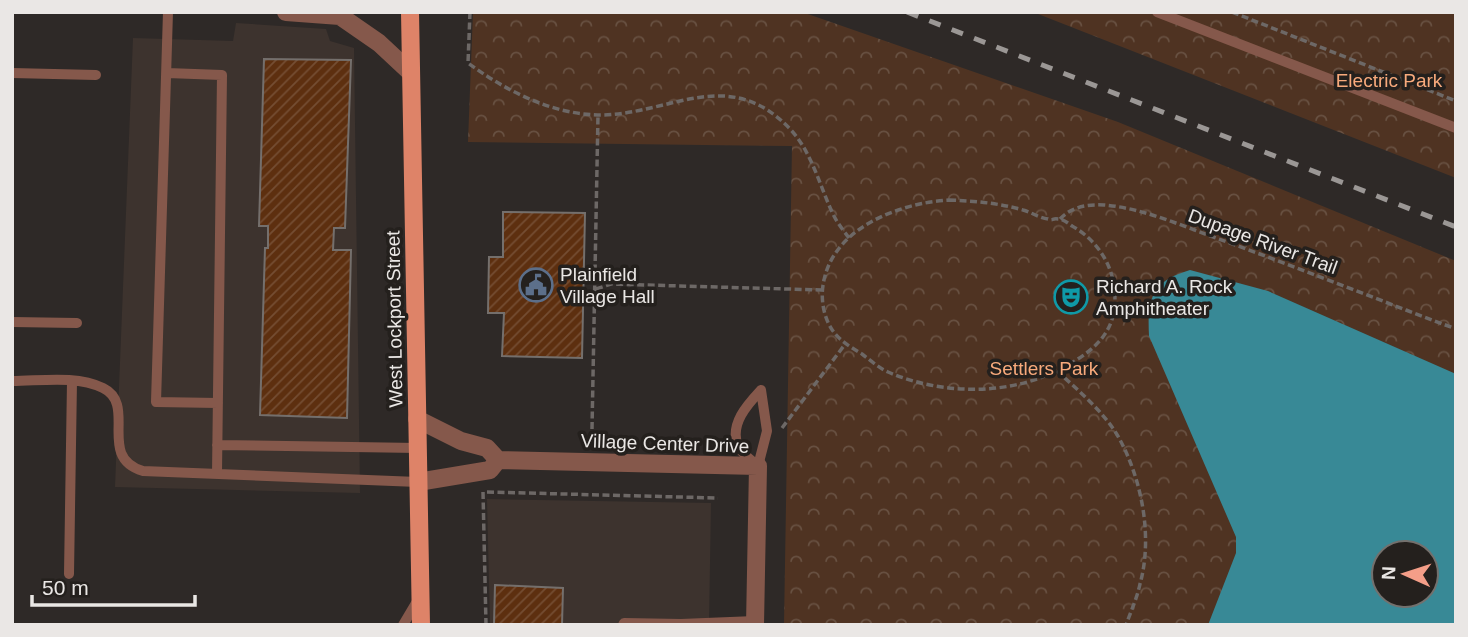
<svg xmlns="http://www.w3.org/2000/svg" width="1468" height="637" viewBox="0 0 1468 637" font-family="Arial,sans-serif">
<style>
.built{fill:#3d332e}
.park{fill:url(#park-crowns);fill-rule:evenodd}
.water{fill:#388996;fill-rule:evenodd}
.building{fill:url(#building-hatch);stroke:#746f6c;stroke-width:2}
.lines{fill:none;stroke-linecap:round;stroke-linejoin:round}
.path{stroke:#6d6866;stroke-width:3.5;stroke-dasharray:7 3.5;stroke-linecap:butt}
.lane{stroke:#85584b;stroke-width:10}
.street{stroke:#85584b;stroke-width:18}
.primary{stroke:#de8368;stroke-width:18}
.rail{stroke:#9b9795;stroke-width:5;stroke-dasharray:12 12;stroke-linecap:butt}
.labels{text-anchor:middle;stroke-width:7;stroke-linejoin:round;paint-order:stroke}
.park-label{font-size:19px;fill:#f8aa7c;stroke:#24201d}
.street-label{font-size:19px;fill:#eae7e5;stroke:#24201d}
.poi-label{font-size:19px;fill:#eae7e5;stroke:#24201d;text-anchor:start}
</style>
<defs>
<pattern id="park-crowns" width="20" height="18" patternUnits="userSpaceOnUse" patternTransform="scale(1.75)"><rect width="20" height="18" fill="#4f3322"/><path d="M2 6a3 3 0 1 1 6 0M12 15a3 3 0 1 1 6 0" fill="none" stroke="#685142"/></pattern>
<pattern id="building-hatch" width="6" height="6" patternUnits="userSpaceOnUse" patternTransform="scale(1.75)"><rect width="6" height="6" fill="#5d2f0f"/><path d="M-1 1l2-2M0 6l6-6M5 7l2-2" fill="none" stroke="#744d32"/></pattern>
</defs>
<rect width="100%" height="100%" fill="#2e2927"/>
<!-- built -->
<path class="built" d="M236 23 326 29 330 41 354 48 360 493 115 487 133 38 233 41Z
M487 499 711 503 709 625H490Z"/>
<!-- park -->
<path class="park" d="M473 12H802L1118 122 1456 261V625H784L792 146 468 142ZM1384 553H1426V595H1384Z
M1033 12H1456V178Z"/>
<!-- water -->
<path class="water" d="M1190 270 1268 291 1456 374V625H1208L1236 553V537L1149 336C1147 298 1152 281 1190 270ZM1384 553H1426V595H1384Z"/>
<!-- building -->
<path class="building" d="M264 59 351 60 345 228H334L333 250H351L347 418 260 415 265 248H268V226H259Z
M503 212 585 213 582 358 502 356 504 313H488L489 257H503Z
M495 585 563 588 562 625H494Z"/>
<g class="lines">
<!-- path -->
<path class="path" d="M470 12 468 63C506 91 553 115 601 115 672 114 729 64 791 130 813 154 820 188 834 216 838 224 844 231 849 238
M1232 12 1456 101
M949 200C975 201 998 203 1023 210 1031 212 1039 218 1048 219 1053 221 1052 218 1058 219 1063 219 1068 223 1072 226 1104 244 1121 279 1113 316 1106 344 1079 360 1054 372 1004 396 939 394 888 372 879 368 870 360 862 354 852 348 840 341 833 331 823 317 820 297 824 280 835 227 900 203 949 200Z
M1060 219C1071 207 1087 204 1104 205 1142 208 1180 225 1216 238 1297 267 1376 299 1456 329
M596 289 611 284 822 290
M1057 371C1078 390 1105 413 1119 438 1142 480 1153 537 1140 584 1137 598 1131 611 1126 625
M782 428 846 343
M592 429 598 115
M483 492 486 625
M487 492 718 498"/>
<!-- lane -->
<path class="lane" d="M168 12 156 402 218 403
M1157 12 1456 128
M12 73 96 75
M167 73 222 75 217 473
M12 322 77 323
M12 381C41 381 76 375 103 388 138 405 96 457 143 471L418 482
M217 445 418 448
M758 466C752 461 741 453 738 446 729 424 748 404 761 390
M758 466 767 431 761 390
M69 574 72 381
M403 625 419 598
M623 625 624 623 681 624 755 621"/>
<!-- street -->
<path class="street" d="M286 12 340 16 379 43 409 71
M417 419 461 441 487 448 498 460 758 466 755 625
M418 482 490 470 498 460"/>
<!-- primary -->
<path class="primary" d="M410 12 421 625"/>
<!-- rail -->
<path class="rail" d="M907 12 1456 227"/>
</g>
<!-- icons -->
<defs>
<symbol id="civic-ring" viewBox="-11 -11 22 22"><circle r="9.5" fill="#24201d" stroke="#5c6f8a" stroke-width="1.5"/><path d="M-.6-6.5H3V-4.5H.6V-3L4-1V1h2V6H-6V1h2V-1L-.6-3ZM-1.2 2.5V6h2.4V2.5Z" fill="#5c6f8a"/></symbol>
<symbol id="theatre-ring" viewBox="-11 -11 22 22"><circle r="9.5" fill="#24201d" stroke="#0f9aa8" stroke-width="1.5"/><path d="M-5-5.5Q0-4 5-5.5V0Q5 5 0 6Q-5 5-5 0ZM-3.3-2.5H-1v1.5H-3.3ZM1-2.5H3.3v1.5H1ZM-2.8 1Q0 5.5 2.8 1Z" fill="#0f9aa8"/></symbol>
</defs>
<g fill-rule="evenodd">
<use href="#civic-ring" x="517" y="266" width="38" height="38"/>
<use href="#theatre-ring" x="1052" y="278" width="38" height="38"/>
</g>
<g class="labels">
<!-- park labels -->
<g class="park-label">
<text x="1389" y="87">Electric Park</text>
<text x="1044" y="375">Settlers Park</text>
</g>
<!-- street labels -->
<g class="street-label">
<text transform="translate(1263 241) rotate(20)" y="7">Dupage River Trail</text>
<text transform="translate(394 319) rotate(-91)" y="7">West Lockport Street</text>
<text transform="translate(665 443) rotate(2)" y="7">Village Center Drive</text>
</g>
<!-- poi labels -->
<g class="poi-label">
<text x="560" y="281">Plainfield<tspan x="560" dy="22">Village Hall</tspan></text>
<text x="1096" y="293">Richard A. Rock<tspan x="1096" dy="22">Amphitheater</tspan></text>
</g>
</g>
<!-- border -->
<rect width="1468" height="637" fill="none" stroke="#eae7e5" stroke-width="28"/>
<!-- north arrow -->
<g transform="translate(1405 574) rotate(273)"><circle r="33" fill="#24201d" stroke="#73706d" stroke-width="2"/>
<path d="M0-5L12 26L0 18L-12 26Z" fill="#f49e88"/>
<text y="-10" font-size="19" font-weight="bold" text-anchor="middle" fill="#eae7e5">N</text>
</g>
<!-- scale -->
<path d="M32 595v10h163v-10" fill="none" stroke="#eae7e5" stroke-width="3.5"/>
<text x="42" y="595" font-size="21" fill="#eae7e5" stroke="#24201d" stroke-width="5" paint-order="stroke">50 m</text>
</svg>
